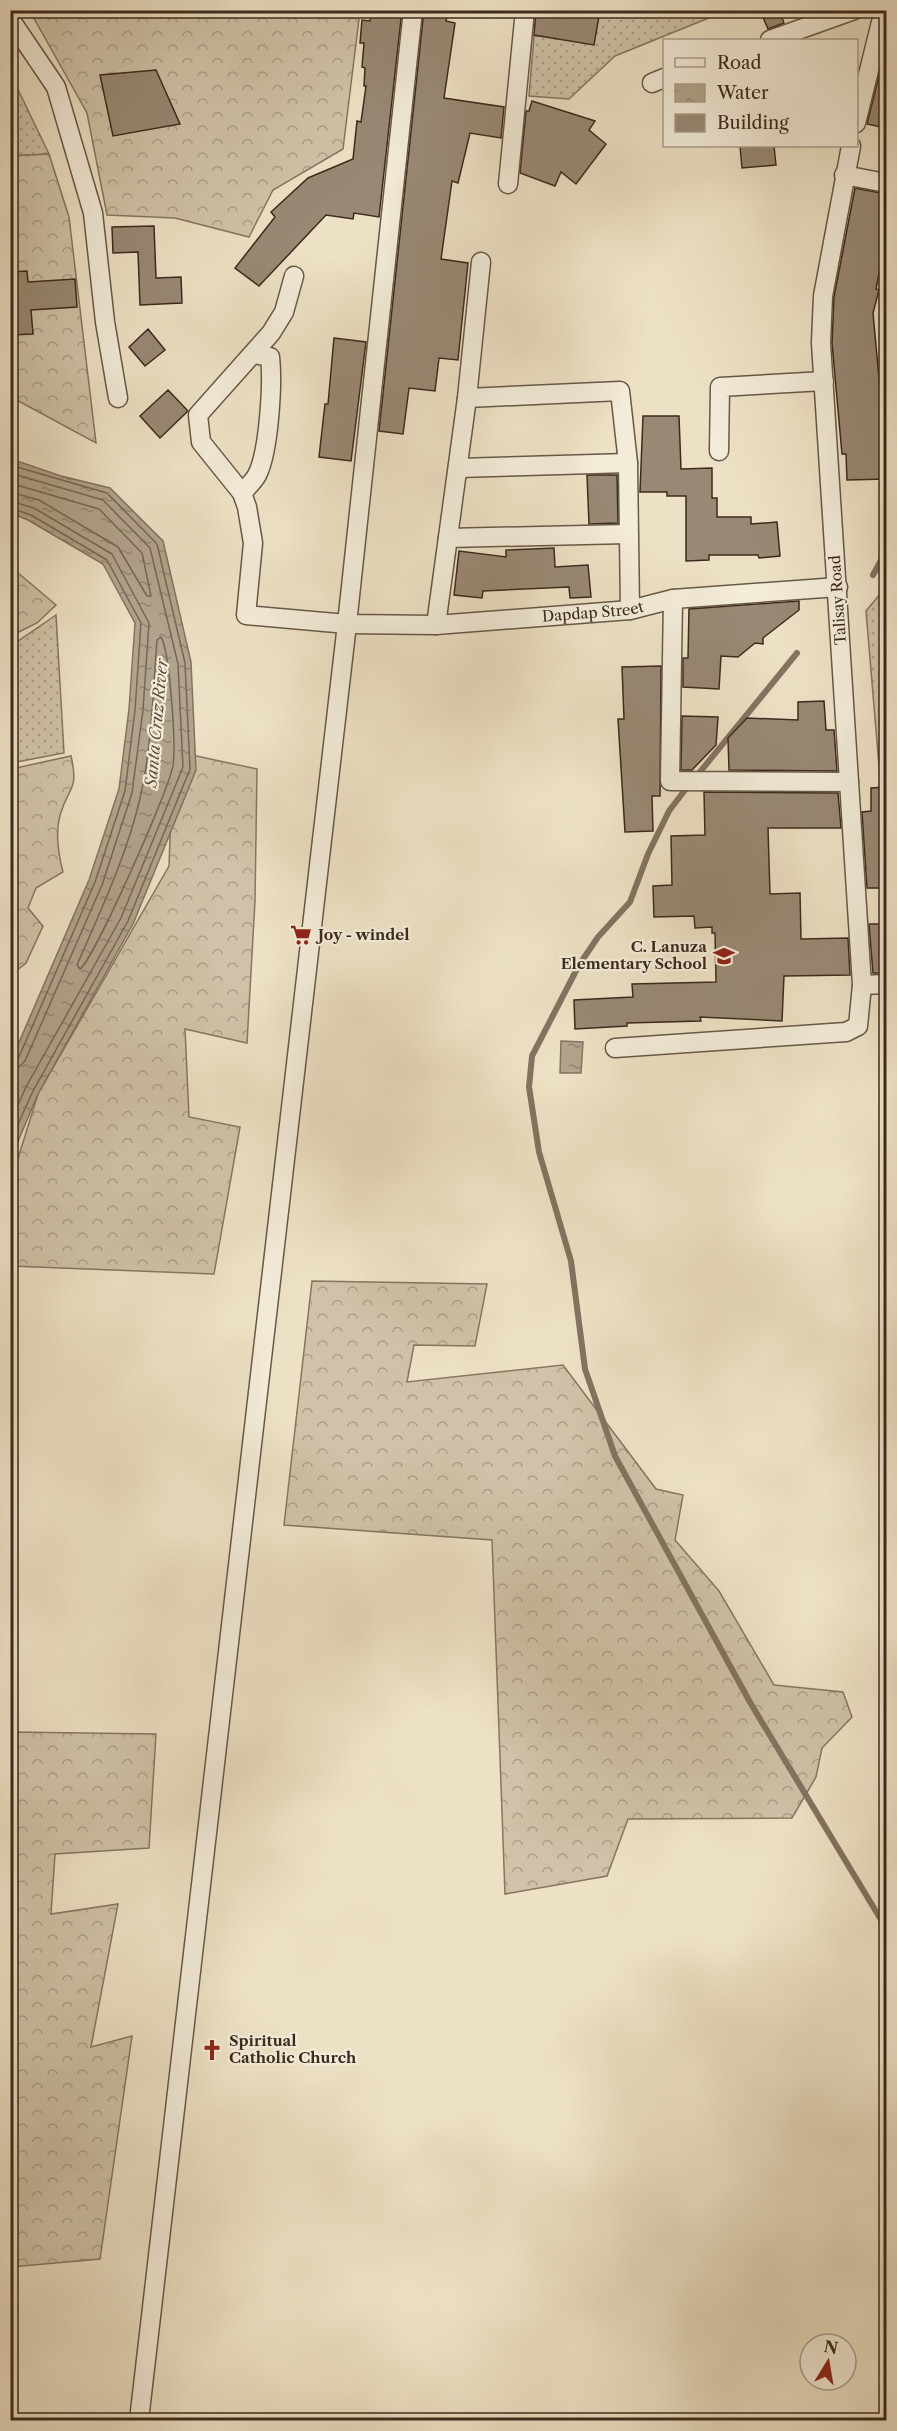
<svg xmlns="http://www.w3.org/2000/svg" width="897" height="2431" viewBox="0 0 897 2431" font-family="'Libre Caslon Text',serif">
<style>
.grass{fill:url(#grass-dots);stroke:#867662;stroke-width:1.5}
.forest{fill:url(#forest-crowns);stroke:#867662;stroke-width:1.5}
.water{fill:url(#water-ripples);stroke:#827360;stroke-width:1.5}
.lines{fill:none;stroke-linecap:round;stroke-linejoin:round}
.shore{stroke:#766654;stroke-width:1.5}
.stream{stroke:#827360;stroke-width:6}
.building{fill:#988974;stroke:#3c2a1d;stroke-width:1.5}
.street-casing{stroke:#685847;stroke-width:21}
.street{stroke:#f3ecd9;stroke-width:18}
.labels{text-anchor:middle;stroke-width:4.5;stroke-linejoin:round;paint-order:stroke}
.street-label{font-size:15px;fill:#3c2a1d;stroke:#f3ecd9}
.poi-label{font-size:15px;font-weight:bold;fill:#3c2a1d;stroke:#f3ecd9;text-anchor:start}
.water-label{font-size:16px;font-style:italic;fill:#5f4e3e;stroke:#f3ecd9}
</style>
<defs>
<pattern id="grass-dots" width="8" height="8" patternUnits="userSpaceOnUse" patternTransform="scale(1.5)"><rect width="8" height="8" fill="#cfc2a8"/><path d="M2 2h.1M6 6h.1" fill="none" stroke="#a99e88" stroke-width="1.8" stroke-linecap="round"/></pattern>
<pattern id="forest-crowns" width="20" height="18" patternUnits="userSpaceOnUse" patternTransform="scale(1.5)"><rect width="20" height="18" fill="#cfc2a8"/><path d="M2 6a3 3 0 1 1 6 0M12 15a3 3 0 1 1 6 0" fill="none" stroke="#a99e88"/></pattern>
<pattern id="water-ripples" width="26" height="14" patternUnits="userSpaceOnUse" patternTransform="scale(1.5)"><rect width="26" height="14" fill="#b1a38c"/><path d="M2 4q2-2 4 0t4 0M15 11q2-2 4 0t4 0" fill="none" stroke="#918572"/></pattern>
</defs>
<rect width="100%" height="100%" fill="#ede1c5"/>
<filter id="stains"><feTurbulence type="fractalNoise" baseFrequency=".00333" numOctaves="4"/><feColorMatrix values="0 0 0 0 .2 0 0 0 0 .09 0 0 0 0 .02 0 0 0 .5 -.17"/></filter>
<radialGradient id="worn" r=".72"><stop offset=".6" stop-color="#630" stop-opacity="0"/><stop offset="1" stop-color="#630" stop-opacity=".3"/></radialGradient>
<!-- grass -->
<path class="grass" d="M598 11H726L615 56 569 99 529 96 534 36 595 35Z
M11 75 49 154 11 156Z
M886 587V778H880L866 611Z
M56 615 64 753 11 763V646Z"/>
<!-- forest -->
<path class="forest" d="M234 10 360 11 343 149 273 190 249 237 175 218 107 215 87 113 31 13Z
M49 154 69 217 96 443 11 397 10 156Z
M11 567 56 605 37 623 11 636Z
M173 751 257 769 255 901 247 1043 185 1029 189 1117 240 1127 214 1274 11 1266V1181L38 1094 169 866Z
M71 756C79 791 69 785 60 815 55 834 58 853 63 872L36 888 28 908 43 926 26 963 11 975V769Z
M312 1281 487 1284 475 1346 414 1345 407 1382 563 1365 656 1489 683 1495 675 1540 719 1591 774 1685 843 1692 852 1717 822 1748 816 1777 792 1818 628 1819 607 1876 505 1894 492 1540 284 1525Z
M11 1732 156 1734 149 1848 55 1854 51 1914 118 1904 91 2047 132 2036 100 2259 11 2267Z"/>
<!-- water -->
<path class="water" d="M11 459 61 476 110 488 163 541 191 662 196 770 133 924 38 1094 11 1158V1061L89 880 119 789 129 709 135 623 103 564 28 520 11 513Z
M561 1041 583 1042 581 1073H560Z"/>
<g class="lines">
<!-- shore -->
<path class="shore" d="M10 465 107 493 157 544 185 663 190 769 128 921 33 1091 10 1142
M10 473 103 500 150 548 178 664 183 767 121 918 26 1087 10 1123
M10 483 99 509 142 553 151 596H147L118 547 39 500 10 492
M10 501 34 508 112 554 149 623 143 710 132 793 102 885 25 1061 19 1067 10 1069
M10 508 31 515 107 560 141 623 135 710 125 791 95 882 19 1057 10 1062
M161 637C170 652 176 745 173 765 171 786 93 961 80 969L77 965C101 910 128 853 141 794 152 744 153 691 157 640Z"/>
<!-- stream -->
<path class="stream" d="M873 575 886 551
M695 778 797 653
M688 786 669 811 648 854 630 902 598 937 579 965 532 1056 529 1087 539 1152 571 1261 585 1369 615 1456 751 1704 886 1928"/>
</g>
<!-- building -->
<path class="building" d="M371 10H402L379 217 354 213 353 219 326 215 259 286 235 268 275 217 271 212 308 178 353 159 357 121 361 122 366 86H364L365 68 362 67 364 43H360L362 20 370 21Z
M424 10H448L446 21 455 23 444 98 504 107 501 138 470 133 458 183 452 181 441 259 468 263 458 360 439 358 435 391 409 388 403 434 379 431Z
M536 10H600L594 45 534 35Z
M760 10H779L784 23 768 29Z
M886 47V128L867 124Z
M156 70 180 124 113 136 100 75Z
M532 101 595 121 589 130 606 144 576 184 561 172 555 186 520 173 526 111H529Z
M740 146H774L776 165 742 168Z
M855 188 886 194V238L876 289 879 290 873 313 882 411 886 412V479L847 480 846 454H842L832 343 834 297Z
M154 226 156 278 181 277 182 303 140 305 138 252 113 253 112 227Z
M27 271 28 282 75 279 77 307 31 310 33 334 10 335V272Z
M148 329 165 350 145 366 129 347Z
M334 338 366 342 351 461 319 457 325 404H328Z
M168 390 188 411 160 438 140 416Z
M643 416H679L681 469 712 468V498H717V517H751V524L777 522 780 556 759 558 758 555H709V560L686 561V496H667V492H640Z
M587 475H617L618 523 589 524Z
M554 548 555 567 588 565 591 597 570 598 569 587 483 591 482 598 454 595 459 551 506 557V550Z
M799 601V610L763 638V644L755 643 738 657 721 656 719 689 683 687V658H688L689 609Z
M661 666 660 796H652L653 831 625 832 618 719H624L622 667Z
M824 701 826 730H834L837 771 729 770 728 738 747 718 798 720V702Z
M682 716 718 717 716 745 692 770H681Z
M886 787V888H867L862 812 871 811V788Z
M704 792 838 793 841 828H768L770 894 800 893 801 939 848 938 850 975 784 976 782 1021 700 1017 701 1021 627 1023V1026L575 1029 574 1000 633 997 632 984 716 982 715 933H712V927L695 928 694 916 654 917 653 886 672 885 671 836 705 835Z
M869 924H886V973H873Z"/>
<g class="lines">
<defs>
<g id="street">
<path d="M10 19 56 87 93 213 105 322 118 398"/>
<path d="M770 40 854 10"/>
<path d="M652 83 664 78"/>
<path d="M856 123 884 10"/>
<path d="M844 175 886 183"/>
<path d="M508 184 525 10"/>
<path id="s1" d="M294 276 284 312 271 333 198 415 201 442 242 493 247 507 253 543 246 615 347 624 436 625 630 610 673 599 838 587"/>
<path d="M467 398 620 391 628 463 630 610"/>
<path d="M719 451 720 387 824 381"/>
<path d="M458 468 628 463"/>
<path d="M242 493C247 487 254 481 257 475 269 452 273 383 270 357L253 354"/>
<path d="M448 538 628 534"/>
<path d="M673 599 670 781 849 782"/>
<path d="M436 625 467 398 481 262"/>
<path d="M862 985 886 984"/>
<path d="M615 1048 846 1032 858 1026 862 985 821 343 823 296 851 146"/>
<path d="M139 2420 347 624 413 10"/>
</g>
</defs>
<!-- street casing -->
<use href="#street" class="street-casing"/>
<!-- street -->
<use href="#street" class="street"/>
</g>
<!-- icons -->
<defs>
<symbol id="supermarket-bare" viewBox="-9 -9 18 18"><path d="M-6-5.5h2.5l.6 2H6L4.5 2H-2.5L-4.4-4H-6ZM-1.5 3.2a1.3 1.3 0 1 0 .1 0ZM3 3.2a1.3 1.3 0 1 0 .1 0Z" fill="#8f2418" stroke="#f3ecd9" stroke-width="2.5" paint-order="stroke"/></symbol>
<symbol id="school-bare" viewBox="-9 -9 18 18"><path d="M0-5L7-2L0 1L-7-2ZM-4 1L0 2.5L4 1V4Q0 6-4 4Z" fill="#8f2418" stroke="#f3ecd9" stroke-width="2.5" paint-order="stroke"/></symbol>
<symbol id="church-bare" viewBox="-9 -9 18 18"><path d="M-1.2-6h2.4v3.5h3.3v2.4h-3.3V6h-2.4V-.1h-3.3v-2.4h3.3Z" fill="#8f2418" stroke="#f3ecd9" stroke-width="2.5" paint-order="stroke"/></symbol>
</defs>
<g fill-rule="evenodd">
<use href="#supermarket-bare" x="286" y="920" width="30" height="30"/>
<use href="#school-bare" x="709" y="941" width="30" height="30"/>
<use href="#church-bare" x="197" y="2035" width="30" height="30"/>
</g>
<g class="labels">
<!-- street labels -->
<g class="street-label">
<text transform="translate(838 600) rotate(-94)" y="5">Talisay Road</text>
<text dy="5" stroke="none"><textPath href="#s1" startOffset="736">Dapdap Street</textPath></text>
</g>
<!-- poi labels -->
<g class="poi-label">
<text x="318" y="940">Joy - windel</text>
<text x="707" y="952" text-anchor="end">C. Lanuza<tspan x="707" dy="17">Elementary School</tspan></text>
<text x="229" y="2046">Spiritual<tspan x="229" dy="17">Catholic Church</tspan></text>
</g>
<!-- water labels -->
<g class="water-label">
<text transform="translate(156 723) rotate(-85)" y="6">Santa Cruz River</text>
</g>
</g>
<!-- margin -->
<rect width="897" height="2431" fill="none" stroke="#ede1c5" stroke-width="36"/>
<rect x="12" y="12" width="873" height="2407" fill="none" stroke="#3c2a1d" stroke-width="3"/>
<rect x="18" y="18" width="861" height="2395" fill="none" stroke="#3c2a1d" stroke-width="1.5"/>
<!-- legend -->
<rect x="663" y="39" width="195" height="108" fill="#f3ecd9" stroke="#aa9e8e" stroke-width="1.5"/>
<rect x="675" y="58" width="30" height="9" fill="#f3ecd9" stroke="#aa9e8e" stroke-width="1.5"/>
<text x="717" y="69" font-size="18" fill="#3c2a1d">Road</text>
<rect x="675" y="84" width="30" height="18" fill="url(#water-ripples)" stroke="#aa9e8e" stroke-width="1.5"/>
<text x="717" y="99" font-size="18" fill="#3c2a1d">Water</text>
<rect x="675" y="114" width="30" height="18" fill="#988974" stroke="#aa9e8e" stroke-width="1.5"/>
<text x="717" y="129" font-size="18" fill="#3c2a1d">Building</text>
<!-- north arrow -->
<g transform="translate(828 2362) rotate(11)"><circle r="28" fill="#f3ecd9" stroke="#aa9e8e" stroke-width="1.5"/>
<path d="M0-4.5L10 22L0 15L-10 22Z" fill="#8f2418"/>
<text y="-9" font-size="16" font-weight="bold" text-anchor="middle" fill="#3c2a1d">N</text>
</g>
<rect width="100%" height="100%" filter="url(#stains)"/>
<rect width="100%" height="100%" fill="url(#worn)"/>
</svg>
